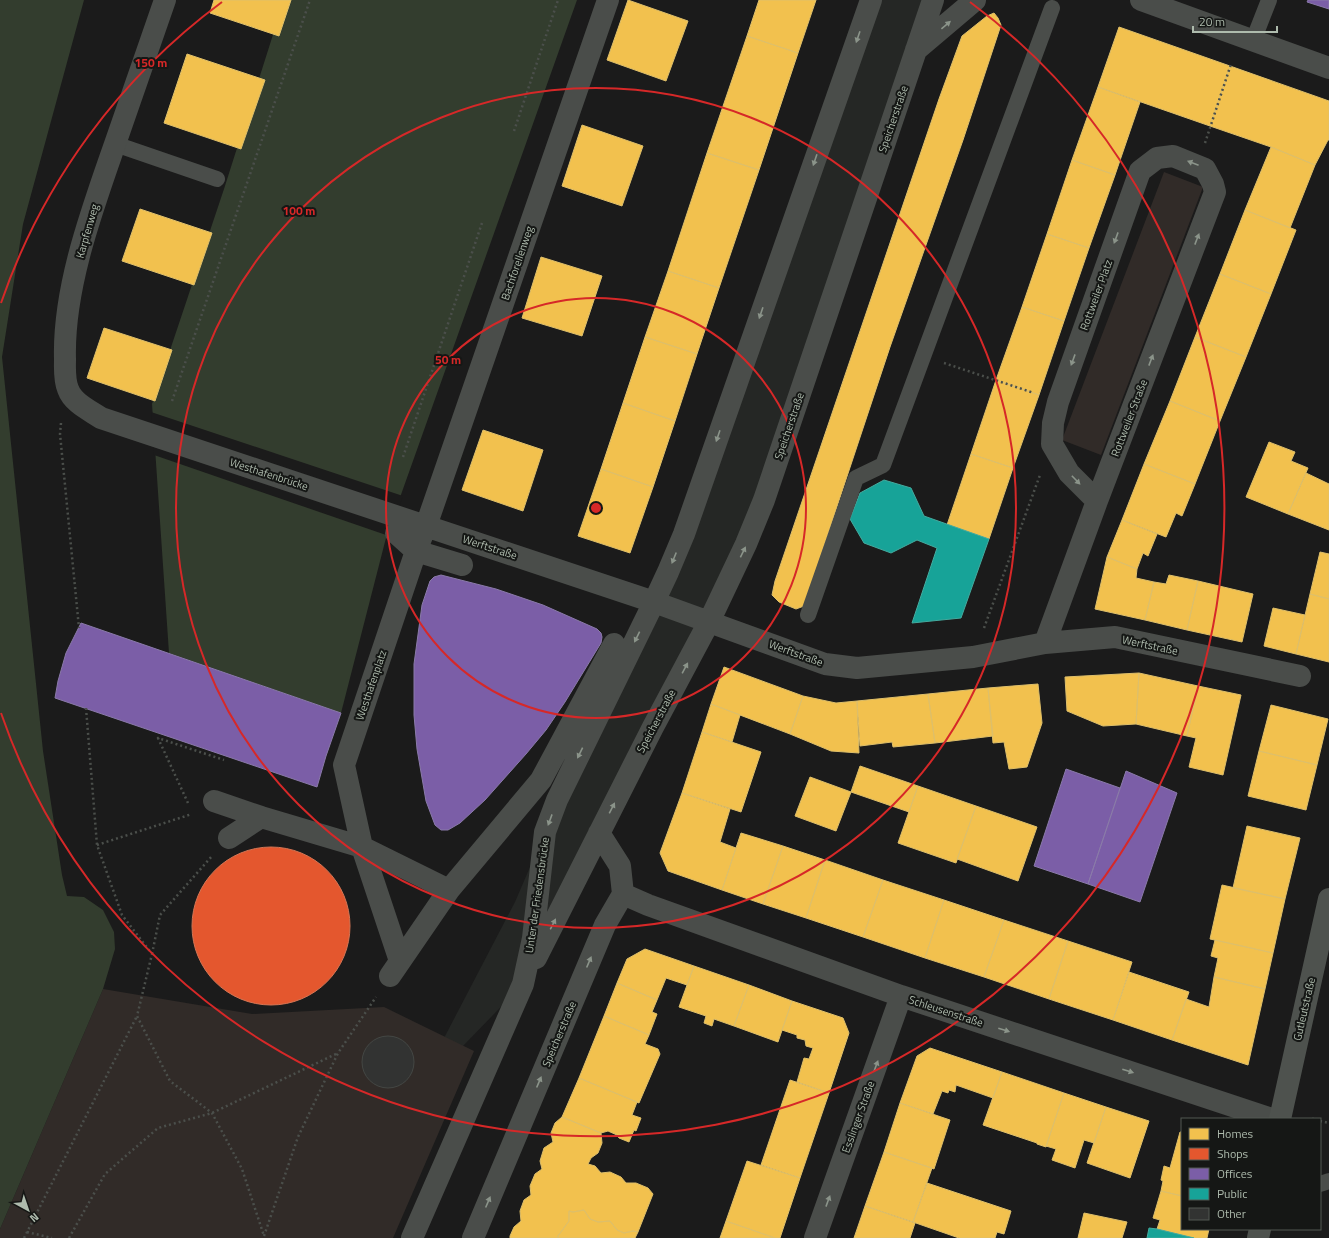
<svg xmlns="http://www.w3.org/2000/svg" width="1329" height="1238" viewBox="0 0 1329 1238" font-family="'Titillium Web',sans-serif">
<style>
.built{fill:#252725}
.green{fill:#312b28}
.water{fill:#333d2e}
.pier{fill:#1b1b1b}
.homes{fill:#f2c14e;stroke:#debf6a}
.shops{fill:#e4572e;stroke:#d47554}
.offices{fill:#7b5ea7;stroke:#8a7aa9}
.public{fill:#17a398;stroke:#44aa9e}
.building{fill:#323332;stroke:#444744}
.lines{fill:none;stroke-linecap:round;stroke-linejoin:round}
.path{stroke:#4b4f4b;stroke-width:2.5;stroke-dasharray:2 3;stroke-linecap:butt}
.lane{stroke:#4a4d4a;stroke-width:16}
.street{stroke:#4a4d4a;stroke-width:22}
.secondary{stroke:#4e524e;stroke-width:22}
.oneway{fill:#8b948a}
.ring{fill:none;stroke:#d62828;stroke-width:2}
.labels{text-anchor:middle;stroke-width:4;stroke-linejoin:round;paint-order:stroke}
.street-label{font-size:11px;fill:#aebbad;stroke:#151715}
.centre{fill:#d62828;stroke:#151715;stroke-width:2}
.ring-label{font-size:12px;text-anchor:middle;font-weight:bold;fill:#d62828;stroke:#151715;stroke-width:4;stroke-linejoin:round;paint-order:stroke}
</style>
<rect width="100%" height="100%" fill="#1b1b1b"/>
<!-- built -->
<path class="built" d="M871 0H933L764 500 523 984 463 1046 341 1238 359 1201 515 902 545 832 654 602Z"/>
<!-- green -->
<path class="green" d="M1164 172 1203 187 1101 455 1062 440Z
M103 989 252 1014 384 1007 474 1051 393 1238H0V1229Z"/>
<!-- water -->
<path class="water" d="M0 0H84L23 224 2 357 43 751 62 875 67 896 84 897 103 910 114 932 115 949 103 989 0 1229Z
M284 0H577L387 534 341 713 169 653 152 404 224 189Z"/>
<!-- pier -->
<path class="pier" d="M151 412 403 496 389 536 154 455Z"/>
<!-- homes -->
<path class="homes" d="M214 0H291L279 36 210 13Z
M628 0 688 21 666 81 607 60Z
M759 0H816L798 53 747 36Z
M994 13 998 18 1001 25 963 140 890 347 804 606 796 609 779 602 772 595 775 581 939 99 962 36 987 16Z
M1119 27 1230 66 1210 126 1098 87Z
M747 36 798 53 759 170 707 153Z
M187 54 265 80 241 149 164 123Z
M1230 66 1329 101V140H1328L1315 165 1271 147 1210 126Z
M1098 87 1140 102 1115 175 1072 160Z
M582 125 643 146 622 206 562 186Z
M1271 147 1315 165 1290 228 1245 210Z
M707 153 759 170 719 288 668 271Z
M1072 160 1115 175 1089 248 1047 234Z
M140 209 212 233 194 285 122 261Z
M1245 210 1296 230 1271 294 1220 274Z
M1047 234 1089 248 1064 321 1022 307Z
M541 257 602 276 582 336 522 318Z
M668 271 719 288 697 354 645 337Z
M1220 274 1271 294 1246 357 1195 337Z
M1022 307 1064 321 1039 395 996 380Z
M104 328 172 350 155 401 87 378Z
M645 337 697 354 675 421 623 403Z
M1195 337 1246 357 1220 421 1170 401Z
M996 380 1039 395 1013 468 971 454Z
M1170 401 1220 421 1195 484 1144 464Z
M623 403 675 421 653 487 601 469Z
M483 430 543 450 523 511 462 490Z
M1269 442 1295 452 1291 461 1308 468 1288 514 1246 497Z
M971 454 1013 468 989 539 947 525Z
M1144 464 1195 484 1182 516 1176 513 1166 537 1122 520Z
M601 469 653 487 630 553 578 536Z
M1306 473 1329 484V530L1288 514Z
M1122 520 1157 534 1148 556 1143 553 1137 569 1107 557Z
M1320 552 1329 554V599L1310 594Z
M1107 557 1137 569 1136 578 1154 582 1145 620 1095 609Z
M1169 575 1198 581 1187 630 1145 620 1154 582 1166 584Z
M1198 581 1253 594 1242 642 1187 630Z
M1310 594 1329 599V662L1296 654Z
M1273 608 1305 615 1296 654 1264 646Z
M724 667 803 696 790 734 711 704Z
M1139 673 1198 686 1187 736 1136 724Z
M1139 673 1136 724 1103 726 1067 711 1065 677Z
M1038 684 1042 723 1027 767 1009 769 1004 742 993 743 988 688Z
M1198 686 1241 695 1223 775 1189 767 1196 738 1187 736Z
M988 688 993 736 935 743 928 694Z
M928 694 935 743 893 747 892 742 860 746 857 701Z
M803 696 836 703 857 701 859 753 831 751 790 734Z
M711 704 740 715 732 742 702 732Z
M1271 705 1328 719 1317 765 1259 751Z
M702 732 761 752 741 812 682 793Z
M1259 751 1317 765 1306 810 1248 796Z
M860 766 918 786 909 812 851 792Z
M810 777 851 792 836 831 795 816Z
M918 786 976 806 956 863 898 843Z
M682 793 730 809 720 842 736 848 722 890 668 871 660 853Z
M976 806 1037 827 1018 881 957 859Z
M1247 826 1300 838 1285 899 1233 888Z
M741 833 783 846 763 904 722 890Z
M783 846 825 860 806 918 763 904Z
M825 860 883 880 863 937 806 918Z
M883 880 944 900 925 958 863 937Z
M1222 885 1285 899 1273 953 1210 939Z
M944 900 1004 920 984 977 925 958Z
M1004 920 1068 941 1049 999 984 977Z
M1215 940 1273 953 1265 989 1214 977 1218 958 1211 956Z
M1068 941 1132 962 1113 1020 1049 999Z
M645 949 694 966 687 985 666 978 657 1000 617 983 627 959Z
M694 966 749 985 734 1026 714 1019 712 1026 704 1023 706 1016 679 1007Z
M1129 972 1189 992 1172 1040 1113 1020Z
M1214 977 1265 989 1248 1065 1172 1040 1186 999 1209 1007Z
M617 983 657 1000 652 1012 657 1014 649 1035 604 1016Z
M749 985 792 1001 778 1042 734 1026Z
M792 1001 843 1018 849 1033 829 1093 797 1082 804 1058 809 1059 813 1048 806 1046 805 1040 797 1038V1035L782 1030Z
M604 1016 649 1035 645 1044 658 1049 660 1054 639 1103 579 1078Z
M930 1048 1002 1072 993 1098 956 1085 955 1092 949 1090 948 1093 942 1091 933 1114 900 1103 917 1056Z
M1002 1072 1064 1093 1046 1147 1037 1144V1143L983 1125Z
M579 1078 637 1102 632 1115 641 1118 636 1131 634 1130 629 1142 619 1138 617 1135 608 1131 601 1133 562 1117Z
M790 1080 829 1093 800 1178 761 1165Z
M1064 1093 1106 1107 1094 1143 1084 1140 1075 1168 1052 1160 1056 1149 1046 1146Z
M900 1103 950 1120 934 1169 884 1152Z
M1106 1107 1149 1121 1130 1178 1087 1163Z
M562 1117 601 1133 602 1143 598 1153 591 1158 588 1164 595 1166 601 1173 610 1172 621 1177 626 1183H636L648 1188 653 1194 638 1232 633 1231 624 1233 617 1230 610 1221 598 1222 590 1219 584 1210 573 1212 569 1211V1221L558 1236V1238H510V1236L514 1227 521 1221 520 1211 524 1200 531 1195 530 1186 535 1174 542 1169 540 1161 544 1148 553 1142 551 1133 555 1123Z
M1180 1132H1182V1196L1161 1191 1163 1181 1161 1180 1164 1166 1170 1168Z
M884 1152 932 1168 913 1222 865 1206Z
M747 1161 800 1178 780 1238H775L726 1221Z
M927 1183 1011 1211 1004 1234 997 1232 995 1238H959L913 1222Z
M1161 1191 1182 1196V1229H1209L1207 1238H1194L1157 1229 1160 1220 1153 1218Z
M865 1206 915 1223 910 1238H854Z
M584 1210 590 1219 598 1222 610 1221 617 1230 624 1233 633 1231 638 1232 635 1238H558V1236L569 1221V1211L573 1212Z
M1084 1213 1127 1222 1122 1238H1078Z
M726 1221 775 1238H720Z"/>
<!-- shops -->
<path class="shops" d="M192 926a79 79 0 1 1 158 0a79 79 0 1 1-158 0Z"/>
<!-- offices -->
<path class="offices" d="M1308 0H1329V9L1307 2Z
M441 575 496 589 543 605 597 629 601 633 602 637 601 643 565 702 546 730 526 754 485 800 460 823 448 830H441L435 825 426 801 417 749 414 715V664L422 605 430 581 434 577Z
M81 623 341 713 326 756 317 787 55 698 58 681 66 653Z
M1066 769 1120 788 1088 884 1034 866Z
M1126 771 1177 793 1140 902 1088 884Z"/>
<!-- public -->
<path class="public" d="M884 480 911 488 924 516 989 539 961 618 912 623 937 548 917 540 891 553 864 543 850 519 860 493Z
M1149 1228 1157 1229 1194 1238H1147Z"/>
<!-- building -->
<path class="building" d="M362 1062a26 26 0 1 1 52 0a26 26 0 1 1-52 0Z"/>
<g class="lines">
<!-- path -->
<path class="path" d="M514 131 558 0
M1205 143 1231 64
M944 363 1034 393
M172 401 310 0
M61 423 60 434 79 628
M403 457 482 223
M984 628 1040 475
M86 708 97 845 122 915 152 954 137 1016 170 1081 212 1113 242 1169 264 1236
M188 803 158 738 224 760
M97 845 192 814
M152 954 160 915 212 856
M1312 1119H1314
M1320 1121 1329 1123
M27 1232 52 1238
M264 1236 298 1137 338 1053 376 997
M24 1238 137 1016
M69 1238 105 1174 158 1128 212 1113 338 1053"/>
<!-- lane -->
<path class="lane" d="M1253 41 1269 0
M115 144 217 179
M808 615 856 478 883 465 1052 8
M1320 1184 1329 1181"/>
<!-- street -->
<path class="street" d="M165 0C148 48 132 96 115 144 92 210 63 288 65 359 65 368 64 379 68 389 73 403 89 410 101 418L654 602 825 664 857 668 973 657 1045 643 1115 637 1300 676
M1141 0 1329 68
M916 50 975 0
M396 533 416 551 462 565
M1045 643 1097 501 1215 192 1213 184 1205 169 1173 156 1157 158 1140 171 1058 402 1053 423 1052 444 1069 473 1097 501
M214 801 261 817
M229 838 261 817 362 847 449 890
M623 894 648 905 901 996 1272 1119
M536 958 653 727 709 622 746 544 764 500 933 0
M400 961 362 847 344 765 416 551 426 526 608 0
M390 976 449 890 541 780 614 644
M412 1238 523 984 533 938 545 832 557 800 654 602 668 572 684 534 871 0
M473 1238 605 925 623 894 620 866 599 833
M815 1238 901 996"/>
<!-- secondary -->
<path class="secondary" d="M1280 1119 1329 899
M1258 1238 1260 1229"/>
</g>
<!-- one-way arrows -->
<defs><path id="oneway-solid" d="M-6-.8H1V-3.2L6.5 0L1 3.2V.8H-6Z"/></defs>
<g class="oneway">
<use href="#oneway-solid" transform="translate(946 25) rotate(-40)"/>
<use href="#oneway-solid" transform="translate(858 37) rotate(109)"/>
<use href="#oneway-solid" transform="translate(815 160) rotate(109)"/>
<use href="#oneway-solid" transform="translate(1193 163) rotate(-159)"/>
<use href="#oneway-solid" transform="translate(1116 238) rotate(110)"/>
<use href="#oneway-solid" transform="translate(1197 239) rotate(-69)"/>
<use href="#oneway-solid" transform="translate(761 313) rotate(109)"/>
<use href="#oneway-solid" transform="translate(1073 360) rotate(110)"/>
<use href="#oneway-solid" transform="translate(1151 360) rotate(-69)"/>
<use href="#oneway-solid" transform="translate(718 436) rotate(109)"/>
<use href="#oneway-solid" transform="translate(1076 480) rotate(46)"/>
<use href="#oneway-solid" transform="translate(743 552) rotate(-64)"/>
<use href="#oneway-solid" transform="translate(674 558) rotate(112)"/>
<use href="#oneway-solid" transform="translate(637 637) rotate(116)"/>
<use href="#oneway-solid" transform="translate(685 668) rotate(-62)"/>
<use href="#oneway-solid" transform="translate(580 753) rotate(116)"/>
<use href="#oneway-solid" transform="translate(612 808) rotate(-63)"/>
<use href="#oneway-solid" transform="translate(550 820) rotate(110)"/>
<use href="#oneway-solid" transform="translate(553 924) rotate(-63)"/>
<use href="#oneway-solid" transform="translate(589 962) rotate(-67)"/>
<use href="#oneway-solid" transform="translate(1004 1030) rotate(18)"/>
<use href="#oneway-solid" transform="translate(876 1066) rotate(-70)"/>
<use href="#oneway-solid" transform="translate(1128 1071) rotate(18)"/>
<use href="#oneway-solid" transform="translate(539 1082) rotate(-67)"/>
<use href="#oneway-solid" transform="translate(828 1201) rotate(-70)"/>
<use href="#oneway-solid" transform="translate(488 1202) rotate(-67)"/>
</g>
<!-- distance rings -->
<g class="ring">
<circle cx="596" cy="508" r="210"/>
<circle cx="596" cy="508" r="420"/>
<path d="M1 303A629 629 0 0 1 222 2M970 2A629 629 0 1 1 1 713"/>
</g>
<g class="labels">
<!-- street labels -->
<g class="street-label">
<text transform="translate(893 119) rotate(-71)" y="4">Speicherstraße</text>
<text transform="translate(87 231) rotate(-74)" y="4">Karpfenweg</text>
<text transform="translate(517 263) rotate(-71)" y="4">Bachforellenweg</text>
<text transform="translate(1096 295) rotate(-70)" y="4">Rottweiler Platz</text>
<text transform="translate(1129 418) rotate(-69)" y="4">Rottweiler Straße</text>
<text transform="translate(789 426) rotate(-71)" y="4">Speicherstraße</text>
<text transform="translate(269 474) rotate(18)" y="4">Westhafenbrücke</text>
<text transform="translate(490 547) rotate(18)" y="4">Werftstraße</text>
<text transform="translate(1150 645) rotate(12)" y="4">Werftstraße</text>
<text transform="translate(796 653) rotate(20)" y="4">Werftstraße</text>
<text transform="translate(371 685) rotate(-71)" y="4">Westhafenplatz</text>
<text transform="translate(656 721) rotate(-62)" y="4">Speicherstraße</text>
<text transform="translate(537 895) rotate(-82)" y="4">Unter der Friedensbrücke</text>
<text transform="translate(1304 1009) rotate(-77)" y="4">Gutleutstraße</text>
<text transform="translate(946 1011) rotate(18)" y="4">Schleusenstraße</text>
<text transform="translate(559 1034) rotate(-67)" y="4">Speicherstraße</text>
<text transform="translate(858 1117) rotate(-70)" y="4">Esslinger Straße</text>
</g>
</g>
<circle cx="596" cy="508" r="6" class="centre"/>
<g class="ring-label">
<text x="151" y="67">150 m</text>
<text x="299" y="215">100 m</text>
<text x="448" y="364">50 m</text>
</g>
<!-- legend -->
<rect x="1181" y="1118" width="140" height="112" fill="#151715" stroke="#525952"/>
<rect x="1189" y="1128" width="20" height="12" fill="#f2c14e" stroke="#525952"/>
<text x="1217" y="1138" font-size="12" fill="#aebbad">Homes</text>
<rect x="1189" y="1148" width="20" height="12" fill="#e4572e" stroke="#525952"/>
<text x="1217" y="1158" font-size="12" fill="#aebbad">Shops</text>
<rect x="1189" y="1168" width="20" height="12" fill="#7b5ea7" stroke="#525952"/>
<text x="1217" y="1178" font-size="12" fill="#aebbad">Offices</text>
<rect x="1189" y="1188" width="20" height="12" fill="#17a398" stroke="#525952"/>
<text x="1217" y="1198" font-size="12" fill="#aebbad">Public</text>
<rect x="1189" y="1208" width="20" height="12" fill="#323332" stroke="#525952"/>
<text x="1217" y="1218" font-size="12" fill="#aebbad">Other</text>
<!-- north arrow -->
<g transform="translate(28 1210) rotate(140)" stroke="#151715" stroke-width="3" paint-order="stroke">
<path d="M0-3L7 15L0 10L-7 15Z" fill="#aebbad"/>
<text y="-6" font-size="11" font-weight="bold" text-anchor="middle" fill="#aebbad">N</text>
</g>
<!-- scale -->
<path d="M1193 26v6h84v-6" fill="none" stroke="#aebbad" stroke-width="2"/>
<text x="1199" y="26" font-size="12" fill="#aebbad" stroke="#151715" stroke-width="3" paint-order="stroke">20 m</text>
</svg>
